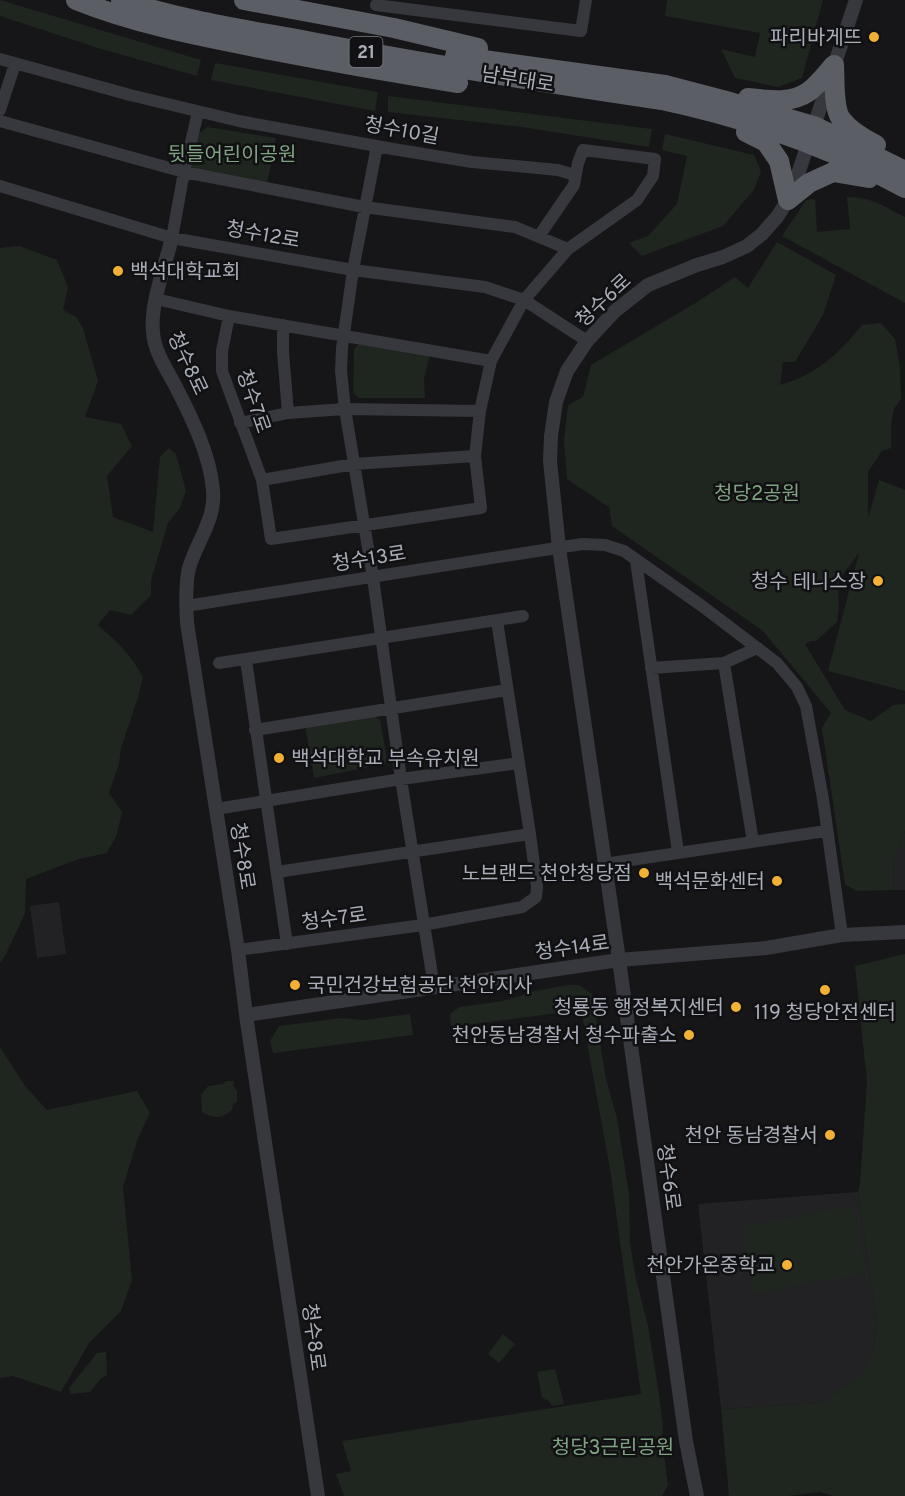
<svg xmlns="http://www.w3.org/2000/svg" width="905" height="1496" viewBox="0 0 905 1496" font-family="Overpass,'Noto Sans KR',sans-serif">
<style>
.built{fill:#222225}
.green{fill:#1e261f}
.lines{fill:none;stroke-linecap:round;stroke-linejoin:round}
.minor{stroke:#37383d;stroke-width:12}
.tertiary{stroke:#37383d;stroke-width:14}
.trunk{stroke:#5b5e65;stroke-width:20}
.poi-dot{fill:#f2b134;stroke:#111113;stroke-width:2}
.labels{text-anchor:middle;stroke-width:5;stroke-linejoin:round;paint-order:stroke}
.shield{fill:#111113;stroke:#7b7e86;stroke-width:1.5}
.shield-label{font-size:18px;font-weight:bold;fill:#a8adb8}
.poi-label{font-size:20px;fill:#a8adb8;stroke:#111113;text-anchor:end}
.street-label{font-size:20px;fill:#a8adb8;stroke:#111113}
.park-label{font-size:20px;fill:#7fa381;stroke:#111113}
</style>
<rect width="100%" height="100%" fill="#161618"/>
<!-- built -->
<path class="built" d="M905 831V890H893L894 857Z
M59 902 66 954 37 958 30 906Z
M858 1192 877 1326 873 1353 861 1377 821 1403 721 1409 698 1204Z"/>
<!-- green -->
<path class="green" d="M0 0 201 60 197 76 98 48 0 16Z
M667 0H823L802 78 778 87 735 78 721 49 755 57 760 33 665 16Z
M215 63 378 92 375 111 211 80Z
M388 96 652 129 649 147 522 127 388 112Z
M207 127 276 138 267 184 193 170 190 166 196 136Z
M665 134 754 155 761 171 754 190 723 226 642 256 629 243 648 236 677 204 687 156 662 150Z
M847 197C869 196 886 207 905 217V303L782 236 806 200 815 199 817 232 850 229Z
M777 242 836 275 823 315 795 362H783L780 385C818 374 837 355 862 325L881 323 895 339 900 367 901 399 894 409 891 425V448L882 451 868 472V518L879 480 905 490V691L828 671 859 553 844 573 838 585 839 608 837 622 816 641H811L805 644 845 710 871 721 893 705 905 704V831L894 857 893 890 856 891 845 884 822 728 831 713 763 631 612 526 609 507 567 479 564 440 568 405 583 397 591 365 697 302 735 277 748 288Z
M19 246 57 260 68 287 63 310 76 317 83 328 98 381 85 417 121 424 132 446 107 476 113 517 153 532 160 457 169 448 176 454 186 491 180 508 168 523 151 580V595L131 615 110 610 98 625C118 643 129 652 143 677L138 697 121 748 119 764 109 793 122 812 117 834 107 853 79 859 26 879 25 913 6 954 0 963V248Z
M359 344 430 354 424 379 425 398H359L353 393 354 349Z
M374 716 380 720 387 759 385 764 314 778 305 725Z
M905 954V1496H833L820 1492 788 1496H729L721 1409 821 1403 861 1376 873 1353 877 1326 858 1192 860 1183 867 1082 855 966Z
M569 985H579L592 994 606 1079 617 1118 629 1194 630 1243 636 1279 648 1326 659 1394 663 1427 662 1440 668 1485 662 1496H344L336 1474 351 1471 342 1441 641 1394 610 1169 581 1010 451 1027 450 1014 459 1007 497 1002 514 998 534 991Z
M410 1014 413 1035 273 1053 270 1041 279 1026 342 1018 363 1020Z
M0 1047 25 1086 47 1110 137 1091 150 1113 138 1138 123 1187 132 1280 121 1311 89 1343 61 1392 13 1376 0 1378Z
M226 1081H234L233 1085 237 1091V1102L233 1104 232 1110C221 1119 214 1119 202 1112L201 1095 208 1086 223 1084Z
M854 1206 866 1273 760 1293 752 1292 743 1226Z
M503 1334 515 1344 499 1363 488 1354Z
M106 1352 107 1375 101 1378 90 1392 71 1394 69 1388 97 1353Z
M555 1369 564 1404 552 1406 549 1401 542 1398 537 1372Z"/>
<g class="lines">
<!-- minor -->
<path class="minor" d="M376 5 581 31 586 0
M0 59 130 95 239 121 393 149 472 162 558 170 575 175
M0 110 15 64
M0 121 184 172 364 207 515 227 568 249
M377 146 353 270 342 348 341 371 345 409 373 578 401 779 434 987
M0 186 172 238 353 270 485 287 524 300 587 341
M172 238 184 172 198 112
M156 299 229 316 491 361
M229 316 222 351V371L262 480 271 539 481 508 475 456 480 411 491 361 524 300 568 249 637 200 653 176 655 159 583 150 578 163 574 185 539 236
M283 325V352L288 413
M240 423 288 413 345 409 480 411
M262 480 354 464 475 456
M636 561 678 852
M186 606 582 544 605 545 624 551 702 606 777 663 797 687 806 706 823 799 842 935
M246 660 287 944
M219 663 523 616
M724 663 753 842
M651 668 724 663 757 648
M255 730 507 690
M216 809 401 779 519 763
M604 864 826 831
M277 872 530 834
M238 950 423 925 522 907 536 897 537 887 530 834 497 621"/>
<!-- tertiary -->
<path class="tertiary" d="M172 238C165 266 150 304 153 332 154 351 167 370 176 387 192 418 210 455 213 490 216 519 197 541 189 568 185 585 186 606 187 623L238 950 246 1015 318 1496
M246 1015 619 960 766 948 842 935 905 932
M697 1496 686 1441 619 960 559 548 550 461 551 436 556 402 567 371 587 341 615 311 648 285 697 265 723 257 747 246 762 234 777 217 788 200 800 168 856 0"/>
<!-- trunk -->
<path class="trunk" d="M76 0C138 25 204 37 270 50 332 62 395 73 458 83
M121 0C183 21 248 30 312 42 428 64 545 83 662 100 746 118 830 147 905 188
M244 0 394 28 478 48
M455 56 665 85 726 101 814 126 905 171
M834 65C835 79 833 108 841 119 849 130 864 139 876 145
M748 98C767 100 791 104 808 92 818 85 826 74 834 65
M746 132 766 142 779 161 788 200 809 183 833 172 869 178"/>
</g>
<!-- markers -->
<g class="poi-dot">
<circle cx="874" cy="37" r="6"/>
<circle cx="118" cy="271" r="6"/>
<circle cx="878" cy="581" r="6"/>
<circle cx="279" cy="758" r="6"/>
<circle cx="644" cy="873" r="6"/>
<circle cx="777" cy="881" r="6"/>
<circle cx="295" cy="985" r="6"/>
<circle cx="825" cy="990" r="6"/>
<circle cx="736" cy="1007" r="6"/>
<circle cx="689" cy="1035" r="6"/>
<circle cx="830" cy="1135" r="6"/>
<circle cx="787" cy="1265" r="6"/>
</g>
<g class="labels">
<!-- shield labels -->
<rect class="shield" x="349.5" y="37" width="33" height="30" rx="4.5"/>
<g class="shield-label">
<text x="366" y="58">21</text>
</g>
<!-- poi labels -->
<g class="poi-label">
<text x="862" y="44">파리바게뜨</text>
<text x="130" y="278" text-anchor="start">백석대학교회</text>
<text x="866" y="588">청수 테니스장</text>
<text x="291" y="765" text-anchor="start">백석대학교 부속유치원</text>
<text x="632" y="880">노브랜드 천안청당점</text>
<text x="765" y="888">백석문화센터</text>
<text x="307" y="992" text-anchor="start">국민건강보험공단 천안지사</text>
<text x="724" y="1014">청룡동 행정복지센터</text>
<text x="825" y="1019" text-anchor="middle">119 청당안전센터</text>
<text x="677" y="1042">천안동남경찰서 청수파출소</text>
<text x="818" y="1142">천안 동남경찰서</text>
<text x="775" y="1272">천안가온중학교</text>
</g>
<!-- street labels -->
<g class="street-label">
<text transform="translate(518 79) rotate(9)" y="7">남부대로</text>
<text transform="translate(402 130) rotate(10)" y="7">청수10길</text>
<text transform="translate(263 234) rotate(10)" y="7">청수12로</text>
<text transform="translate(603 300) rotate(-43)" y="7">청수6로</text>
<text transform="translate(188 363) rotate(65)" y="7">청수8로</text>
<text transform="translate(254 401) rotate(71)" y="7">청수7로</text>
<text transform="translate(369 558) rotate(-9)" y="7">청수13로</text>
<text transform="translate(243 856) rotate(81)" y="7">청수8로</text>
<text transform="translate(334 918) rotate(-8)" y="7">청수7로</text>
<text transform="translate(572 947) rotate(-8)" y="7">청수14로</text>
<text transform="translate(669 1177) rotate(82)" y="7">청수6로</text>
<text transform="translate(314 1337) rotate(82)" y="7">청수8로</text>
</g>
<!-- park labels -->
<g class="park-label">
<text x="232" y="161">뒷들어린이공원</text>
<text x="757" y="500">청당2공원</text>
<text x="613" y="1454">청당3근린공원</text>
</g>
</g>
</svg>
